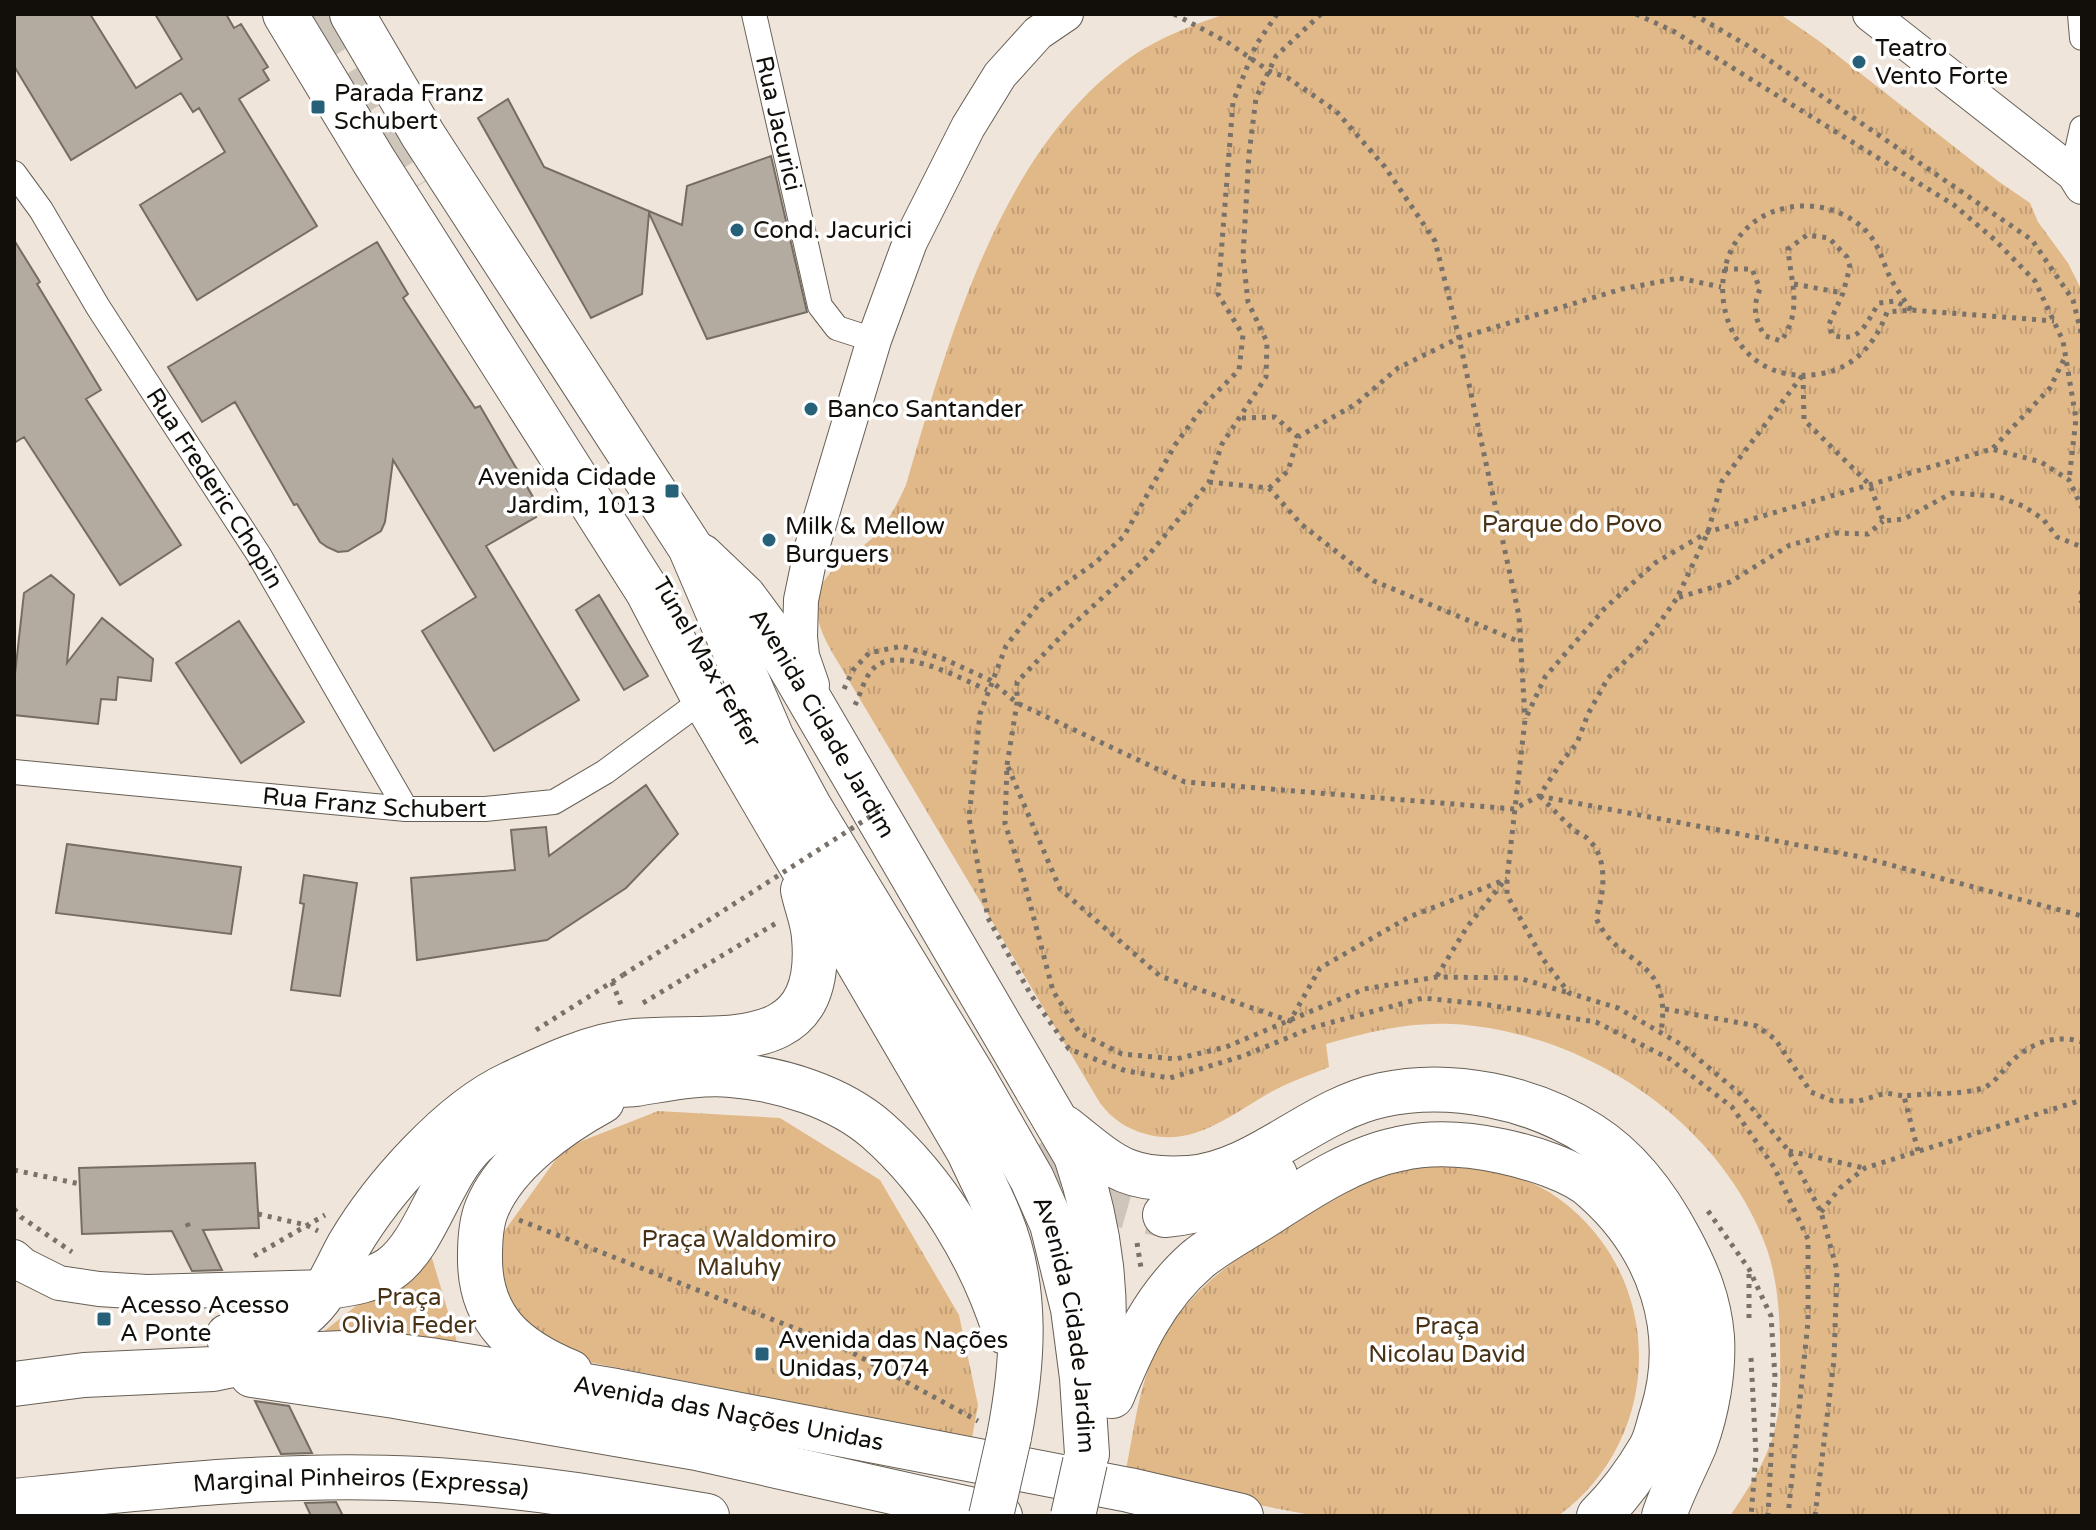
<svg xmlns="http://www.w3.org/2000/svg" width="2096" height="1530" viewBox="0 0 2096 1530" font-family="'Varela Round',sans-serif">
<style>
.green{fill:#e1b888}
.park{fill:url(#park-tufts)}
.building{fill:#b4aba0;stroke:#756d63;stroke-width:2}
.lines{fill:none;stroke-linecap:round;stroke-linejoin:round}
.highway-tunnel{stroke:#cec5bb;stroke-width:44;stroke-dasharray:44 22;stroke-linecap:butt}
.street-casing{stroke:#675f55;stroke-width:26}
.secondary-casing{stroke:#675f55;stroke-width:36}
.highway-casing{stroke:#675f55;stroke-width:46}
.path{stroke:#78726a;stroke-width:5;stroke-dasharray:4 6;stroke-linecap:butt}
.street{stroke:#fff;stroke-width:24}
.secondary{stroke:#fff;stroke-width:34}
.highway{stroke:#fff;stroke-width:44}
.highway-bridge-casing{stroke:#675f55;stroke-width:46;stroke-linecap:butt}
.path-bridge{stroke:#78726a;stroke-width:5;stroke-dasharray:4 6;stroke-linecap:butt}
.highway-bridge{stroke:#fff;stroke-width:44}
.poi-dot{fill:#266079;stroke:#fff;stroke-width:3}
.labels{text-anchor:middle;stroke-width:7;stroke-linejoin:round;paint-order:stroke}
.poi-label{font-size:24px;fill:#120f0b;stroke:#fff;text-anchor:start}
.street-label{font-size:24px;fill:#120f0b;stroke:#fff}
.park-label{font-size:24px;fill:#483215;stroke:#fff}
</style>
<defs>
<pattern id="park-tufts" width="24" height="20" patternUnits="userSpaceOnUse" patternTransform="scale(2)"><rect width="24" height="20" fill="#e1b888"/><path d="M3 7l-1-3M5 7V3M7 7l1-3M15 17l-1-3M17 17v-4M19 17l1-3" fill="none" stroke="#c09d74"/></pattern>
</defs>
<rect width="100%" height="100%" fill="#efe5da"/>
<!-- green -->
<path class="green" d="M429 1248 460 1352 308 1344Z"/>
<!-- park -->
<path class="park" d="M1225 14H1780L1819 41 1998 181 2030 203 2038 222 2068 263 2082 291V1516H1730C1749 1488 1769 1458 1776 1424 1782 1399 1780 1371 1780 1345 1780 1313 1777 1279 1767 1249 1722 1122 1585 1031 1452 1024 1408 1022 1368 1032 1326 1044L1329 1067C1310 1075 1289 1082 1271 1092 1232 1114 1193 1148 1146 1134 1127 1129 1112 1119 1100 1103L848 679C838 661 822 639 818 619 808 572 853 560 877 533 890 519 898 502 906 485 949 338 1000 149 1131 57 1160 37 1193 25 1225 14Z
M658 1111 780 1118 880 1180 959 1315 978 1405 972 1438 568 1358 510 1312 498 1240 564 1148Z
M1449 1162C1487 1170 1525 1174 1558 1198 1666 1276 1666 1437 1558 1516H1316L1124 1479C1133 1439 1137 1393 1154 1355 1183 1290 1244 1252 1303 1216 1328 1201 1354 1184 1383 1173 1403 1166 1428 1166 1449 1162Z"/>
<!-- building -->
<path class="building" d="M14 14H90L136 88 182 59 155 14H226L234 28 241 24 268 67 263 70 269 80 239 99 317 226 197 300 140 205 225 152 199 108 193 112 181 93 71 160 14 66Z
M508 99 544 167 682 225 687 186 771 156 807 312 707 339 649 213 642 294 591 318 478 118Z
M14 240 40 282 37 284 101 390 86 399 181 545 120 585 24 437 14 443Z
M377 242 408 294 403 298 475 408 480 406 540 509 534 513 536 517 486 546 579 700 494 751 422 631 476 597 393 460 385 522 381 531 348 551 338 552 327 547 320 542 297 504 294 505 235 402 202 422 168 367Z
M51 575 74 595 67 663 102 618 153 659 151 681 118 677 116 700 101 699 98 724 14 715V683L24 593Z
M599 595 648 676 624 690 576 610Z
M239 621 304 722 241 763 176 663Z
M646 785 678 834 626 888 547 940 417 960 411 878 515 870 511 830 546 827 549 856Z
M67 844 241 867 231 934 56 913Z
M304 875 357 883 340 996 291 990 304 904 300 903Z
M255 1163 259 1228 203 1230 222 1270 192 1271 172 1231 82 1234 79 1168Z
M255 1401 289 1406 312 1453 281 1454Z
M336 1502 343 1516H311L305 1503Z"/>
<g class="lines">
<!-- highway-tunnel -->
<path class="highway-tunnel" d="M318 14 423 183
M1041 1143C1080 1191 1104 1205 1165 1215"/>
<defs>
<g id="street">
<path id="s1" d="M754 14 820 306 837 328 874 340"/>
<path d="M2080 14 2082 38"/>
<path id="s2" d="M14 173 41 210 98 307 259 555 406 809"/>
<path d="M2072 173 2082 128"/>
<path id="s3" d="M14 772 406 809H485L554 802 605 772 704 699"/>
</g>
<path id="secondary" d="M1870 14 2074 174 2082 187
M812 685 802 656 800 637 801 600 812 547 874 340 910 242 968 127 1000 75 1038 33 1066 14
M14 1257 23 1265 59 1283 99 1289 147 1292 327 1287"/>
<g id="highway">
<path d="M285 14 374 161 648 592 704 699 969 1152C979 1174 991 1196 1000 1219 1029 1290 1023 1364 1009 1437"/>
<path id="s4" d="M352 14 423 135 690 547 772 738 810 808 973 1076 1032 1179 1052 1224 1073 1309 1082 1378 1087 1454"/>
<path id="s5" d="M701 556 744 597 770 632 1076 1156C1101 1230 1109 1300 1101 1377"/>
<path d="M1065 1128C1112 1165 1125 1182 1189 1178 1257 1173 1312 1110 1382 1095 1451 1080 1532 1097 1591 1135 1630 1160 1659 1200 1680 1240 1697 1272 1709 1300 1712 1337 1714 1372 1707 1411 1695 1444 1685 1468 1672 1491 1664 1516"/>
<path d="M1165 1215C1209 1211 1237 1198 1275 1175"/>
<path d="M327 1287C348 1284 372 1281 390 1269 426 1244 440 1177 474 1144 506 1114 552 1097 593 1088 607 1085 622 1085 635 1084 667 1079 699 1072 732 1075 781 1079 839 1097 877 1130 937 1183 981 1257 1005 1332"/>
<path d="M228 1336C252 1333 283 1331 303 1315 326 1297 335 1270 349 1245 382 1189 450 1112 510 1084 548 1066 592 1045 635 1041 716 1033 825 1062 814 937 813 921 806 905 803 890"/>
<path d="M570 1372C515 1349 479 1319 480 1256 480 1240 481 1222 487 1208 506 1162 560 1124 602 1101"/>
<path d="M252 1375 395 1396 697 1448 1000 1516"/>
<path id="s6" d="M14 1384 84 1375 213 1369 275 1356 366 1352 430 1360 616 1391 1129 1490 1241 1516"/>
<path d="M1112 1396C1133 1344 1155 1296 1198 1259 1219 1242 1246 1228 1269 1213 1308 1188 1353 1158 1399 1149 1433 1141 1468 1144 1501 1151 1529 1157 1574 1170 1595 1190 1660 1248 1688 1331 1662 1414 1658 1426 1656 1439 1650 1449 1636 1473 1619 1496 1599 1516"/>
<path id="s7" d="M14 1501C149 1487 283 1472 419 1479 516 1484 612 1500 707 1516"/>
</g>
</defs>
<!-- street casing -->
<use href="#street" class="street-casing"/>
<!-- secondary casing -->
<use href="#secondary" class="secondary-casing"/>
<!-- highway casing -->
<use href="#highway" class="highway-casing"/>
<!-- path -->
<path class="path" d="M1174 14 1227 42 1269 71 1288 78 1336 111 1385 167 1435 241 1459 338 1519 616 1525 719
M1277 14 1256 45 1233 102 1218 294 1243 335 1239 370 1206 403 1175 445 1124 536 1095 563 1042 600 1006 646 980 714 969 818 988 918 1031 995 1069 1049 1126 1071 1170 1078 1243 1056 1314 1027 1423 998 1482 1004 1596 1022 1670 1059 1732 1107 1774 1167 1808 1239V1322L1788 1516
M1321 14 1276 56 1256 98 1249 154 1243 256 1248 302 1267 342 1266 377 1222 444 1209 482 1147 557 1068 629 1017 682V703L1007 765 1005 824 1023 877 1053 991 1080 1033 1122 1054 1176 1059 1226 1047 1364 989 1437 977 1519 978 1569 993
M1636 14 1673 31 1954 205 1995 240 2035 281 2063 341 2076 419 2069 480
M1693 14 1750 47 2032 240 2073 300 2082 336
M1724 269H1752L1760 289C1752 307 1755 320 1765 336L1781 341C1803 310 1791 284 1788 249L1807 235 1829 238 1847 257 1850 267 1843 293 1829 324 1832 335C1861 344 1865 324 1879 303L1895 301 1910 309
M1794 284 1843 293
M1911 310C1903 298 1894 286 1888 273 1881 256 1877 240 1862 227 1845 212 1822 205 1800 206 1685 214 1704 392 1819 374 1854 369 1876 343 1887 312L1911 310 2054 321
M1803 375 1804 420 1870 485 1883 521 1904 519 1952 493 1997 496 2023 506 2043 519 2057 537 2082 547
M1802 376 1722 481 1708 532 1677 598 1730 582 1790 545 1836 533 1868 534 1883 521
M1242 418 1275 417 1298 437
M1993 448 2050 388 2065 357
M1209 482 1269 488 1301 524 1374 581 1520 642
M1269 488 1288 471 1298 437 1356 404 1398 368 1459 338 1622 289 1679 278 1721 287
M2082 591 2079 598 2082 602
M844 689 853 670 869 653 902 646 944 659 990 680 1017 703 1185 782 1514 809 1539 796 1563 760 1577 743 1588 714 1608 678 1648 639 1677 598
M855 705C860 695 864 680 871 671 894 642 960 678 987 690
M1008 767 1060 889 1160 976 1290 1021 1320 968 1409 917 1507 879
M1539 796 1861 857 2082 916
M1540 796C1551 807 1561 818 1572 828 1576 833 1583 834 1588 839 1609 858 1604 894 1596 918 1619 969 1673 955 1661 1032
M1437 976 1467 927 1505 880
M612 982 622 1007
M643 1003 778 922
M1665 1009 1757 1026 1775 1039 1811 1092 1833 1101H1859L1886 1093 1904 1096
M536 1030 623 975
M1789 1151 1864 1168
M1918 1151 1904 1096C1928 1093 1957 1095 1980 1089 1995 1085 2002 1070 2013 1060 2032 1042 2058 1034 2082 1042
M14 1170 80 1184
M14 1209 21 1217 72 1252
M1708 1211 1749 1269 1771 1316 1775 1377 1768 1516
M1821 1212 1840 1188 1865 1168 2082 1100
M258 1214 306 1225 318 1231
M519 1220 840 1346 978 1421
M187 1223 190 1230
M1137 1243 1141 1268
M254 1256 325 1215
M1749 1274V1320
M1751 1358 1756 1455 1751 1516
M1815 1516 1834 1360 1837 1270 1821 1212 1789 1151 1739 1093 1682 1045 1618 1008 1569 993 1543 959 1507 895V879L1525 720 1545 677 1605 608 1655 563 1708 532 1992 449 2041 462 2069 480 2082 508"/>
<!-- street -->
<use href="#street" class="street"/>
<!-- secondary -->
<use href="#secondary" class="secondary"/>
<!-- highway -->
<use href="#highway" class="highway"/>
<defs>
<path id="highway-bridge" d="M991 1516 1009 1437
M1073 1516 1085 1462"/>
</defs>
<!-- highway-bridge casing -->
<use href="#highway-bridge" class="highway-bridge-casing"/>
<!-- path-bridge -->
<path class="path-bridge" d="M623 975 879 811"/>
<!-- highway-bridge -->
<use href="#highway-bridge" class="highway-bridge"/>
</g>
<!-- markers -->
<g class="poi-dot">
<circle cx="1859" cy="62" r="8"/>
<rect x="310" y="99" width="16" height="16" rx="4"/>
<circle cx="737" cy="230" r="8"/>
<circle cx="811" cy="409" r="8"/>
<rect x="664" y="483" width="16" height="16" rx="4"/>
<circle cx="769" cy="540" r="8"/>
<rect x="96" y="1311" width="16" height="16" rx="4"/>
<rect x="754" y="1346" width="16" height="16" rx="4"/>
</g>
<g class="labels">
<!-- poi labels -->
<g class="poi-label">
<text x="1875" y="56">Teatro<tspan x="1875" dy="28">Vento Forte</tspan></text>
<text x="334" y="101">Parada Franz<tspan x="334" dy="28">Schubert</tspan></text>
<text x="753" y="238">Cond. Jacurici</text>
<text x="827" y="417">Banco Santander</text>
<text x="656" y="485" text-anchor="end">Avenida Cidade<tspan x="656" dy="28">Jardim, 1013</tspan></text>
<text x="785" y="534">Milk &amp; Mellow<tspan x="785" dy="28">Burguers</tspan></text>
<text x="120" y="1313">Acesso Acesso<tspan x="120" dy="28">A Ponte</tspan></text>
<text x="778" y="1348">Avenida das Nações<tspan x="778" dy="28">Unidas, 7074</tspan></text>
</g>
<!-- street labels -->
<g class="street-label">
<text dy="8" stroke="none"><textPath href="#s1" startOffset="112">Rua Jacurici</textPath></text>
<text dy="8" stroke="none"><textPath href="#s2" startOffset="374">Rua Frederic Chopin</textPath></text>
<text transform="translate(707 662) rotate(60)" y="8">Túnel Max Feffer</text>
<text dy="8" stroke="none"><textPath href="#s5" startOffset="208">Avenida Cidade Jardim</textPath></text>
<text dy="8" stroke="none"><textPath href="#s3" startOffset="362">Rua Franz Schubert</textPath></text>
<text dy="8" stroke="none"><textPath href="#s4" startOffset="1502">Avenida Cidade Jardim</textPath></text>
<text dy="8" stroke="none"><textPath href="#s6" startOffset="722">Avenida das Nações Unidas</textPath></text>
<text dy="8" stroke="none"><textPath href="#s7" startOffset="348">Marginal Pinheiros (Expressa)</textPath></text>
</g>
<!-- park labels -->
<g class="park-label">
<text x="1572" y="532">Parque do Povo</text>
<text x="739" y="1247">Praça Waldomiro<tspan x="739" dy="28">Maluhy</tspan></text>
<text x="409" y="1305">Praça<tspan x="409" dy="28">Olivia Feder</tspan></text>
<text x="1447" y="1334">Praça<tspan x="1447" dy="28">Nicolau David</tspan></text>
</g>
</g>
<!-- border -->
<rect width="2096" height="1530" fill="none" stroke="#120f0b" stroke-width="32"/>
</svg>
